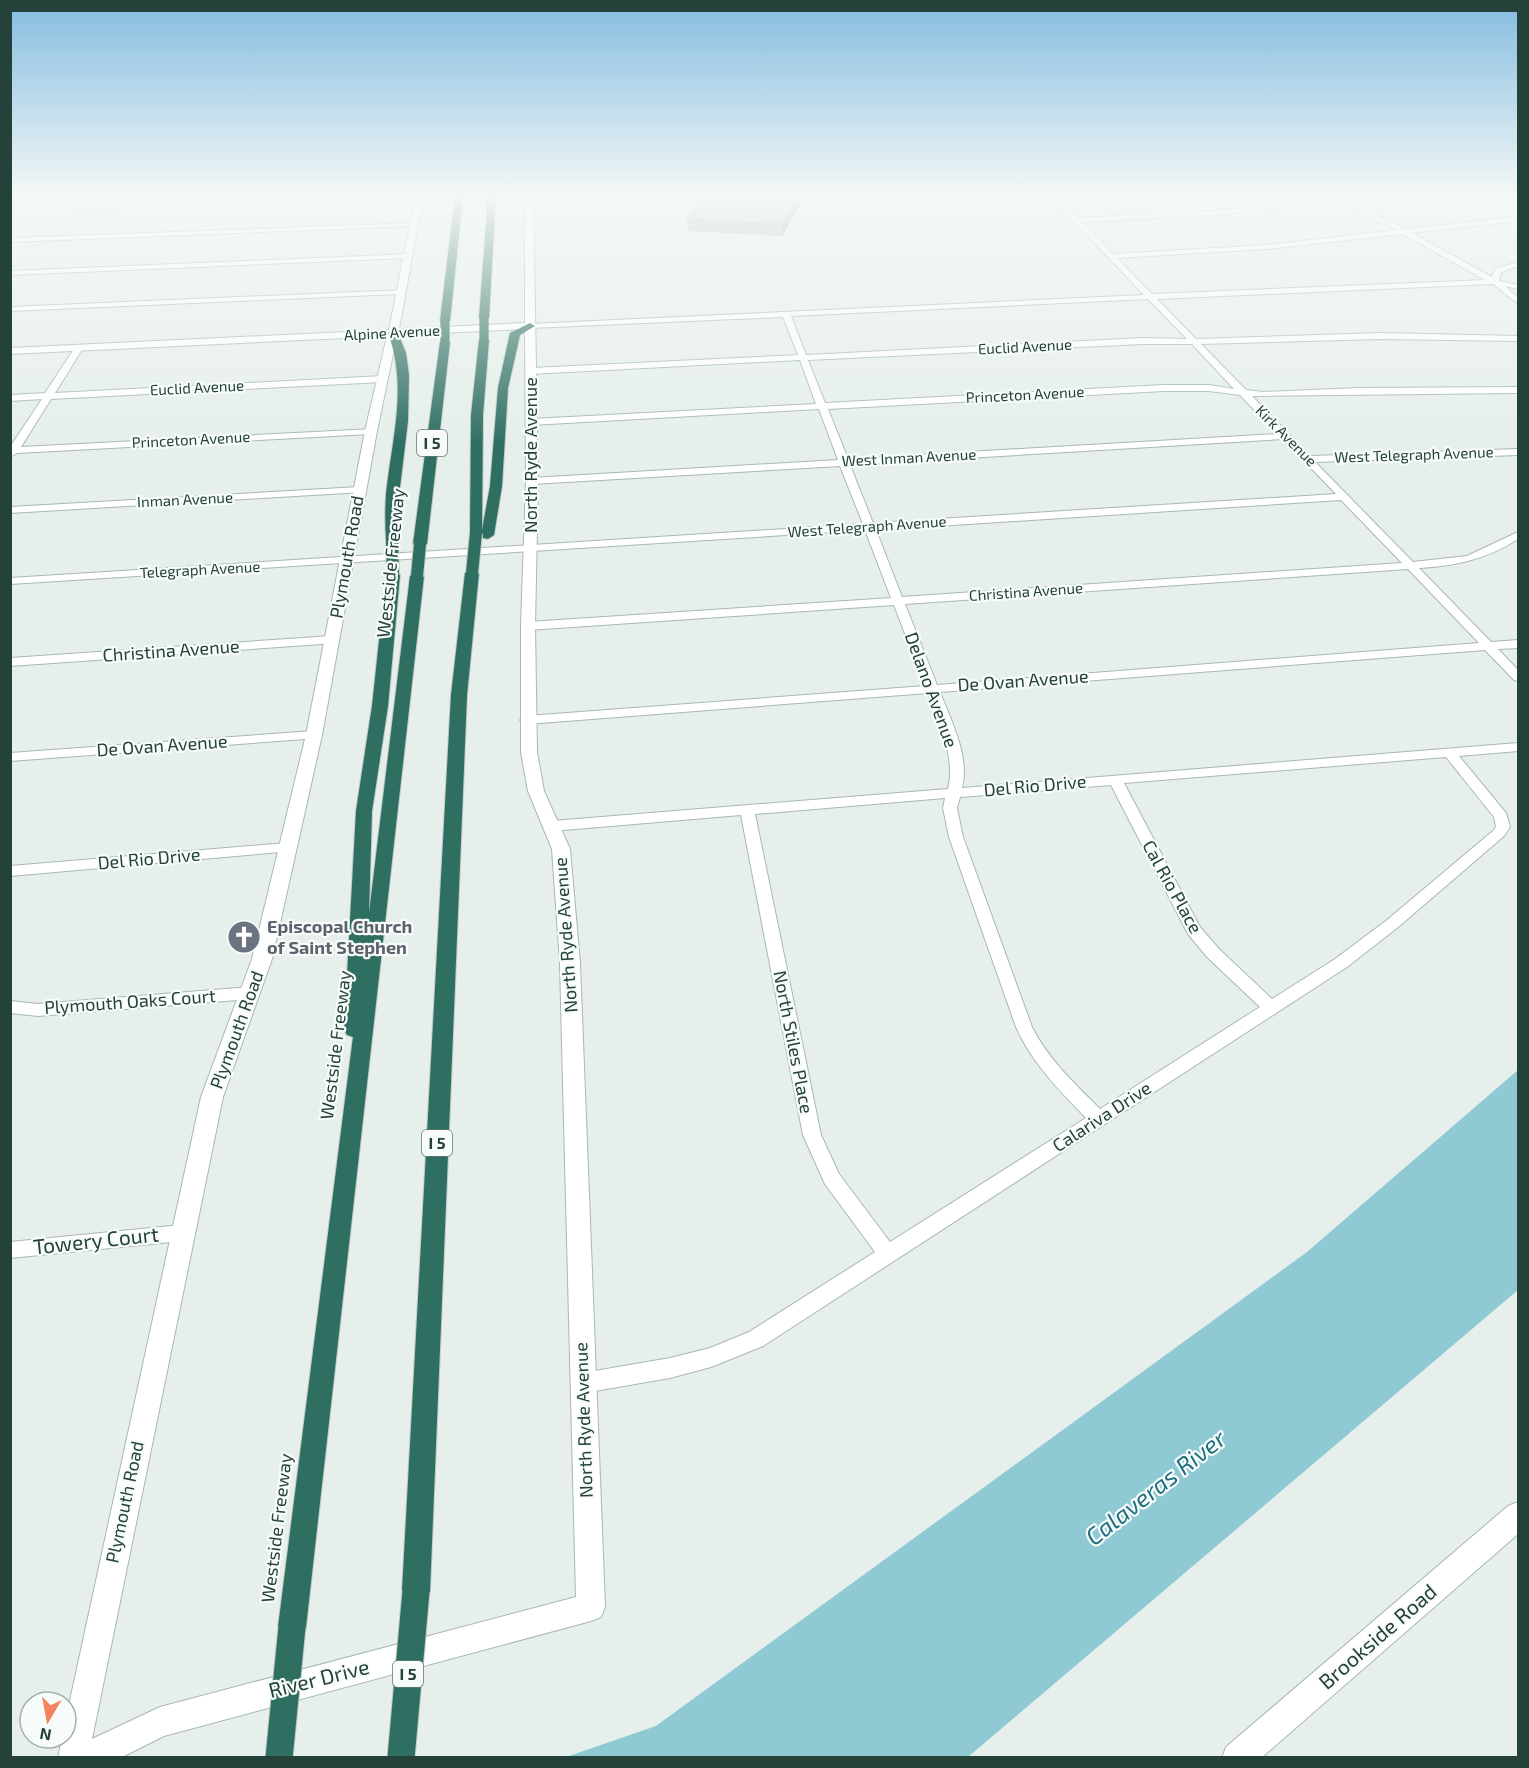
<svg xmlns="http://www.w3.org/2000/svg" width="1529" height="1768" viewBox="0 0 1529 1768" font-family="'Exo 2',sans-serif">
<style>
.water{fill:#8ec9d4}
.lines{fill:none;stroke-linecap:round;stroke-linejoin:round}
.minor-casing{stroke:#a8b8b2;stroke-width:2}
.tertiary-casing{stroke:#a8b8b2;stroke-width:2}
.motorway-casing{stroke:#c2cac8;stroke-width:2}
.minor{fill:#fff;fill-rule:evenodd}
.tertiary{fill:#fff;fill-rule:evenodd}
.motorway{fill:#2f6f62;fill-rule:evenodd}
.motorway-bridge-far2-casing{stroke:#c2cac8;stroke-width:10;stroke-linecap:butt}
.motorway-bridge-far1-casing{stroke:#c2cac8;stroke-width:14;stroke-linecap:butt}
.motorway-bridge-casing{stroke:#c2cac8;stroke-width:29;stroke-linecap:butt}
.motorway-bridge-far2{stroke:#2f6f62;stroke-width:9}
.motorway-bridge-far1{stroke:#2f6f62;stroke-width:12}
.motorway-bridge{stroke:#2f6f62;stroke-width:27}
.wall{fill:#a1aea9}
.shaded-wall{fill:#838d89}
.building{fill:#bbcac4;stroke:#838d89;stroke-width:1.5}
.labels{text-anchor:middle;stroke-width:4.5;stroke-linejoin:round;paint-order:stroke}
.far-street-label{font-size:15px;fill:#24423a;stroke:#f7fbf9}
.shield{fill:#f7fbf9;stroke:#637a73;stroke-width:1.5}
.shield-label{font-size:16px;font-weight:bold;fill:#24423a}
.street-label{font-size:18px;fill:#24423a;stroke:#f7fbf9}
.worship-label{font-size:18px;font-weight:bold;fill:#5b616d;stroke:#f7fbf9;text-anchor:start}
.near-street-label{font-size:21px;fill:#24423a;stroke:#f7fbf9}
.near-water-label{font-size:24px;font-style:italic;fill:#1c6f80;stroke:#f7fbf9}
</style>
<rect width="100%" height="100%" fill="#e6efeb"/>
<!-- water -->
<path class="water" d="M1518 1070V1290L968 1757H566L656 1726 1307 1252Z"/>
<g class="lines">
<defs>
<path id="minor" d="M330 196H395L10 212V208Z
M1050 196H1079L1059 199 1078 218 1216 211 1347 196H1370L1345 200 1405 229 1518 217V221L1412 233 1492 277 1495 269 1518 262V266L1501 272 1499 281 1518 285V289L1505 286 1518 298V304L1493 284 1157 299 1196 339 1380 333 1518 336V341L1380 339 1201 344 1246 390 1263 392 1358 388 1518 387V393L1252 396 1310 456 1518 449V455L1315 462 1413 562 1467 556 1518 532V539C1487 559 1456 566 1419 568L1491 642 1518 640V648L1498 649 1518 670V681L1514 680 1485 650 940 692C951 721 970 756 962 788L1518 743V751L1459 756 1506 813 1510 827 1504 836 1397 928 1347 967 763 1346 711 1367 670 1378 583 1393 576 1390 572 1383 576 1376 583 1373 670 1358 710 1348 749 1332 875 1252 825 1184 803 1135 741 815 552 831 545 826 552 821 948 789C956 757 939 723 928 693L527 724 520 720 527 716 925 686 894 605 528 630 522 626 528 622 891 598 865 530 10 584V578L863 524 840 466 532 484 527 481 532 478 838 460 819 409 531 425 526 422 531 419 816 404 800 360 531 374 527 371 531 368 798 355 783 317 530 328 526 326 530 324 1144 295ZM1337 201 1396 230 1267 245 1113 254 1082 222 1216 215ZM1403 234 1485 280 1152 294 1117 258 1267 249ZM1148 299 1187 339 1143 338 806 355 791 316ZM1143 344H1192L1234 389 1209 385H1164L825 403 808 360ZM1164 391H1209L1240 395 1277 434 848 459 828 409ZM1283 439 1336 494 873 523 850 465ZM1341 500 1402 563 902 597 876 530ZM1408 569 1479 643 937 685 905 604ZM1446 757 1494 817 1496 827 1494 830 1387 920 1335 959 1272 999 1219 949 1200 927 1124 783ZM1111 785 1188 934 1207 957 1260 1007 1100 1109C1075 1084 1048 1059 1032 1027L963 837 957 808 960 797ZM945 798 943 808 949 837 1016 1027C1032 1063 1059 1090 1086 1118L890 1242 839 1174 821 1135 755 814Z
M416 223 414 226 10 242V238Z
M410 254 407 258 10 275V271Z
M403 290 404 292 400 294 10 311V307Z
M79 345 83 348 55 393 383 376 387 379 383 382 51 399 21 447 374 429V433L371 434 17 453 10 457V447L42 399 10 401V395L45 393 76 346Z
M359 487 363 488V492L10 513V507Z
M332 636 338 640 336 643 10 666V658Z
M314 731 319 732 321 735 319 738 10 761V753Z
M287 843 292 845 294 848 292 851 10 876V866Z
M250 987 256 989 258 993 256 997 250 999 38 1016 10 1013V1001L38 1004Z
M181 1225 188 1227 191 1233 188 1239 181 1241 10 1258V1242Z"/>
<path id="tertiary" d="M418 196H426L418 224 399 329 525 323V196H533L538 481 535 626 537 752 544 791 570 849 580 963 605 1607 601 1617 591 1621 164 1736 120 1758H58L62 1738H66V1719L201 1097 252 959 306 735 365 431 387 336 10 354V348L389 330 410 224ZM525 329 526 481 521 626V752L528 791 552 849 560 963 576 1597 160 1707 92 1739 223 1097 272 959 322 735 377 431 397 335Z
M1518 1502V1534L1261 1758H1222L1226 1747 1508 1506Z"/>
<path id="motorway" d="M455 196H463L450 321 445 324 440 321Z
M488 196H496L489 318 484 321 479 318Z
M530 323 535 326 520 335 508 388 502 486 494 535 488 539 483 538 482 534 476 537 471 536 470 533 471 415 479 340 484 337 489 340 483 415 482 530 490 486 498 388 510 333Z
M393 330 398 333 406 353 409 375 408 421 397 512 398 540 392 544 386 540C385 524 385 509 386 494 392 438 408 387 388 333Z
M445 339 450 342 427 544 420 548 413 544 440 342Z
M472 569 479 573 467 695 430 1591 426 1601 416 1605 406 1601 402 1591 451 695 465 573Z
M393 571 400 575 388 706 372 811 369 913 410 576 417 572 424 576 306 1627 302 1637 292 1641 282 1637 278 1627 353 1037 347 1035 344 1030 356 811 372 706 386 575Z"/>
</defs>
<!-- minor casing -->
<use href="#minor" class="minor-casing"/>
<!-- tertiary casing -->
<use href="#tertiary" class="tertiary-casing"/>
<!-- motorway casing -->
<use href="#motorway" class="motorway-casing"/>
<!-- minor -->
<use href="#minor" class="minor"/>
<!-- tertiary -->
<use href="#tertiary" class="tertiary"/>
<!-- motorway -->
<use href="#motorway" class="motorway"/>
<defs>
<path id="motorway-bridge-far2" d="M484 318V340
M445 321V342"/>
<path id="motorway-bridge-far1" d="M392 540 393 575
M472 573 476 533
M417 576 420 544"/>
<path id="motorway-bridge" d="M279 1758 292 1627
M401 1758 416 1591"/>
</defs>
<!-- motorway-bridge-far2 casing -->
<use href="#motorway-bridge-far2" class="motorway-bridge-far2-casing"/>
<!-- motorway-bridge-far1 casing -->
<use href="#motorway-bridge-far1" class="motorway-bridge-far1-casing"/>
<!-- motorway-bridge casing -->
<use href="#motorway-bridge" class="motorway-bridge-casing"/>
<!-- motorway-bridge-far2 -->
<use href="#motorway-bridge-far2" class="motorway-bridge-far2"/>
<!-- motorway-bridge-far1 -->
<use href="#motorway-bridge-far1" class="motorway-bridge-far1"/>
<!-- motorway-bridge -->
<use href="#motorway-bridge" class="motorway-bridge"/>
</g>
<!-- wall -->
<path class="wall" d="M805 196 782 236 688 231 687 219Z"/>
<!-- shaded-wall -->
<path class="shaded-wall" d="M799 196H805L782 236V225Z"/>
<!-- building -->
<path class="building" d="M705 196H799L782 225 687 219Z"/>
<!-- sky -->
<linearGradient id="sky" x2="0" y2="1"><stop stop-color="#84bce0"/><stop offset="0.44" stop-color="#f4f8f6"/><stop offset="1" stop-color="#f4f8f6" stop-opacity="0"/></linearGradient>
<rect width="1529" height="444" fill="url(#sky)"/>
<!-- icons -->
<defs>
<symbol id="church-disc" viewBox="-11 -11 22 22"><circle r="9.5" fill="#6b7280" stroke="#f7fbf9"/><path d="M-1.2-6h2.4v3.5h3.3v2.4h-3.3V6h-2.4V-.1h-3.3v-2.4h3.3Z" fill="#fff"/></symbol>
</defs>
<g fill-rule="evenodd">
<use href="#church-disc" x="225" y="918" width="38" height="38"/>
</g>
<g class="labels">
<!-- far-street labels -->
<g class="far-street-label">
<text transform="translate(392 333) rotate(-3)" y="5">Alpine Avenue</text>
<text transform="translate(1025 347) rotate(-3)" y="5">Euclid Avenue</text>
<text transform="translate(197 388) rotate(-3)" y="5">Euclid Avenue</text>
<text transform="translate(1025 395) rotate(-3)" y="5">Princeton Avenue</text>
<text transform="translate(1286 436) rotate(45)" y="5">Kirk Avenue</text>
<text transform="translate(191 440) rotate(-3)" y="5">Princeton Avenue</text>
<text transform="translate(1414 455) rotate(-2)" y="5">West Telegraph Avenue</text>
<text transform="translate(909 458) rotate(-3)" y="5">West Inman Avenue</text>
<text transform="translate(185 500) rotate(-3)" y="5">Inman Avenue</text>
<text transform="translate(867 527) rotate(-4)" y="5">West Telegraph Avenue</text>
<text transform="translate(200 570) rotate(-3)" y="5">Telegraph Avenue</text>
<text transform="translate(1026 592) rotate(-4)" y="5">Christina Avenue</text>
</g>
<!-- shield labels -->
<g class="shield">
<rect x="417" y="430" width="30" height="26" rx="4.5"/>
<rect x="422" y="1130" width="30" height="26" rx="4.5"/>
<rect x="393" y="1661" width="30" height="26" rx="4.5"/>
</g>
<g class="shield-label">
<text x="432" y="449">I 5</text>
<text x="437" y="1149">I 5</text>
<text x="408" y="1680">I 5</text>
</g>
<!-- street labels -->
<g class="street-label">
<text transform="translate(531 455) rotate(-90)" y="6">North Ryde Avenue</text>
<text transform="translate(347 557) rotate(-80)" y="6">Plymouth Road</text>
<text transform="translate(391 563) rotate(-84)" y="6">Westside Freeway</text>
<text transform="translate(171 651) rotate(-4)" y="6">Christina Avenue</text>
<text transform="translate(1023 681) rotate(-4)" y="6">De Ovan Avenue</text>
<text transform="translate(931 690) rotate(70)" y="6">Delano Avenue</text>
<text transform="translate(162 746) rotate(-4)" y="6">De Ovan Avenue</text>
<text transform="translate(1035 786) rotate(-5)" y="6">Del Rio Drive</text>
<text transform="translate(149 859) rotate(-5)" y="6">Del Rio Drive</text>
<text transform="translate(1172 887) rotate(61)" y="6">Cal Rio Place</text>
<text transform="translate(566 935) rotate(-94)" y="6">North Ryde Avenue</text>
<text transform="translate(130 1002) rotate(-4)" y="6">Plymouth Oaks Court</text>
<text transform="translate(237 1030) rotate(-70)" y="6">Plymouth Road</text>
<text transform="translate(793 1042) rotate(79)" y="6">North Stiles Place</text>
<text transform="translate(336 1045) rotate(-83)" y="6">Westside Freeway</text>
<text transform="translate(1102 1117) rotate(-33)" y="6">Calariva Drive</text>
<text transform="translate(584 1420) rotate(-92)" y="6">North Ryde Avenue</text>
<text transform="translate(125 1502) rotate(-78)" y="6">Plymouth Road</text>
<text transform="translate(277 1528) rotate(-83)" y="6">Westside Freeway</text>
</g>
<!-- worship labels -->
<g class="worship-label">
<text x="267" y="933">Episcopal Church<tspan x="267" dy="21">of Saint Stephen</tspan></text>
</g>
<!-- near-street labels -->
<g class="near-street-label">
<text transform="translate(96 1241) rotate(-6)" y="7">Towery Court</text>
<text transform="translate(1378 1637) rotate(-41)" y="7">Brookside Road</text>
<text transform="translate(319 1679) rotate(-14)" y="7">River Drive</text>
</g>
<!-- near-water labels -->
<g class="near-water-label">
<text transform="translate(1156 1488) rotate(-38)" y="8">Calaveras River</text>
</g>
</g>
<!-- border -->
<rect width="1529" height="1768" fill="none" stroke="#24423a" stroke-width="24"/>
<!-- north arrow -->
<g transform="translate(48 1720) rotate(190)"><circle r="28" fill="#f7fbf9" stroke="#a3b1ad" stroke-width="1.5"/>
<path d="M0-4.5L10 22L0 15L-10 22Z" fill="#f4845f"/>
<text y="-9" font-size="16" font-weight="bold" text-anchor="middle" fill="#24423a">N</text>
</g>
</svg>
